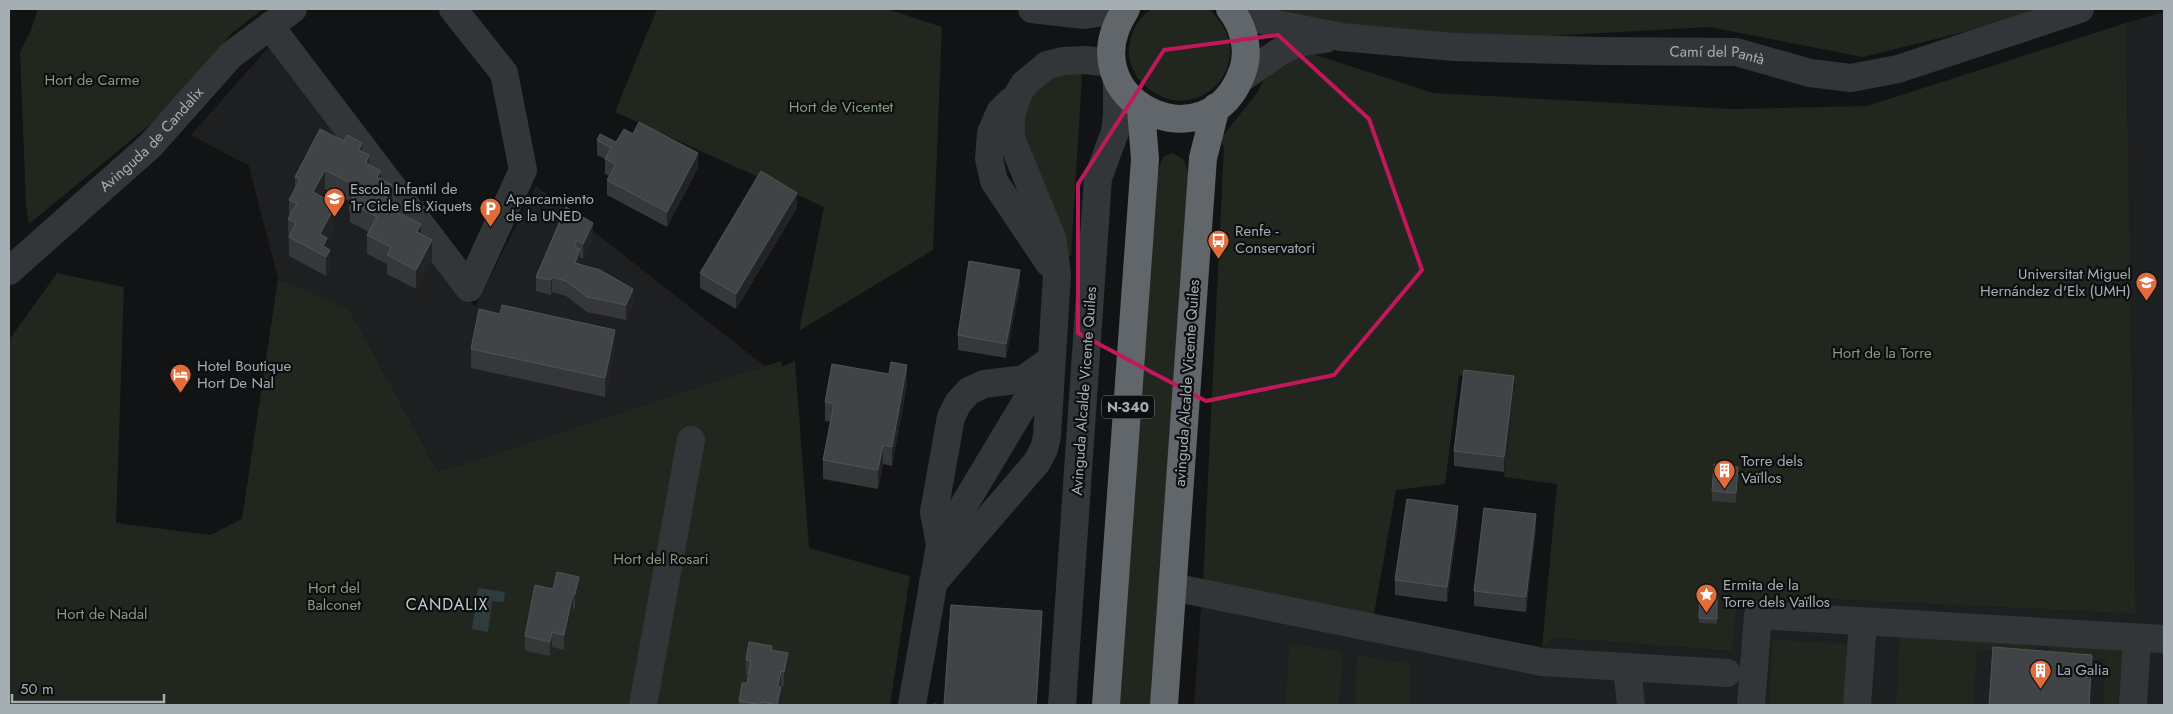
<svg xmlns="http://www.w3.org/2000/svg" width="2173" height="714" viewBox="0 0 2173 714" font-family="Jost,sans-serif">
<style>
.built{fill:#1e1f20}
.green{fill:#21261f}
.water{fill:#2f3c3d}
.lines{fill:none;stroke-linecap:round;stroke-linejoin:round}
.minor{stroke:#333638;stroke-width:28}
.highway{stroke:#606669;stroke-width:28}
.wall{fill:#353739}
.shaded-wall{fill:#222325}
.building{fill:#414446;stroke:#515457}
.marked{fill:none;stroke:#c2185b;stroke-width:4;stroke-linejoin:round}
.labels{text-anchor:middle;stroke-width:4.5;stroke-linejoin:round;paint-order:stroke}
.shield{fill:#0d0e0f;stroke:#777e82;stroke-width:1}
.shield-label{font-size:14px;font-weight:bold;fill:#a5aeb3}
.street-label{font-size:15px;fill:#a5aeb3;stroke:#0d0e0f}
.park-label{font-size:15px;fill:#879d7d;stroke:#0d0e0f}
.poi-label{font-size:15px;fill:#a5aeb3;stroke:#0d0e0f;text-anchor:start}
.neighbourhood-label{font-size:16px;letter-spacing:1px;fill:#c5cccf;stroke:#0d0e0f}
</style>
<rect width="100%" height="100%" fill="#121314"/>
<!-- built -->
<path class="built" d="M2164 12V705H1194L1203 581 1542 647 1555 638 1731 651 1736 603 1801 609 1806 598 2136 614 2126 23Z
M274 41 475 307 536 186 766 367 438 472 350 311 278 279 249 166 191 135Z"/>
<!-- green -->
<path class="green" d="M38 9H263L232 33 164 113 29 224 26 205 20 52 31 30Z
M657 9H887L942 27 933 250 799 331 824 207 615 112Z
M1152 9H1209C1265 60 1197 133 1144 85 1135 78 1129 63 1129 51 1130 35 1137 17 1152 9Z
M1252 9H2057L1863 57 1709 27 1495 39 1370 31Z
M2126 23 2136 614 1806 598 1801 609 1737 603 1732 651 1555 638 1542 647 1557 484 1504 477 1515 383 1459 375 1445 484 1396 490 1374 614 1203 581 1224 147 1220 139 1257 93 1266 76 1304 51 1433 93 1731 109 1867 106Z
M1076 72 1082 74 1071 256 1065 255 1020 127 1029 94 1048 78Z
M1173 153 1184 160 1189 175 1153 705H1120L1157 172 1163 157Z
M57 273 124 287 116 523 210 535 242 519 278 279 349 309 438 472 781 361 782 367 795 361 809 548 910 576 890 705H9V340Z
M1900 630 2035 638 2034 653 1977 649 1973 705H1896Z
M1773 639 1851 645 1847 705H1769Z
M2050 639 2132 646 2129 705H2103L2106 660 2048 655Z
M1289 643 1343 652 1339 705H1286Z
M1357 655 1411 664 1409 705H1355Z"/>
<!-- water -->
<path class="water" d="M478 588 505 592 504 602 492 601 488 632 472 629Z"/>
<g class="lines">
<!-- minor -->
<g class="minor">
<path d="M1032 9 1084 15 1124 9"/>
<path id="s1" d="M1232 11 1276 24 1341 37 1454 47 1601 51 1736 52 1810 73 1851 78 1898 69 2080 9"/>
<path d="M270 26 469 288 523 170 504 73 453 9"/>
<path d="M1239 80 1279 52 1297 43 1325 39"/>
<path d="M1010 102 1000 112 991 133 989 159 994 181 1049 263"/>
<path id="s2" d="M9 271 150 146 231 55 293 9"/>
<path d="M940 545 934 512 951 417 958 403 969 391 984 384 1024 379 1048 362"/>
<path d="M933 583 1037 462 1044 449 1047 436 1057 275 1053 241 1011 138V117L1017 96 1024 84 1047 65 1064 61 1085 60 1112 63"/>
<path d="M1172 587 1542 662 1727 673"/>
<path d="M1627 668 1631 705"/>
<path d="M643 705 691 440"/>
<path d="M912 705 940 545 1049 363"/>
<path d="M1062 705 1098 178 1115 132 1117 116V80"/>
<path d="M1751 705 1758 615 2164 639"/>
<path d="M1857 705 1863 622"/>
<path d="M2133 705 2137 638"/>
</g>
<!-- highway -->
<path class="highway" d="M1126 9C1065 101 1210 169 1243 70 1250 49 1243 25 1230 9
M1106 705 1145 159 1141 108
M1164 705 1203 158 1216 107"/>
</g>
<!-- wall -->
<path class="wall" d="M597 140 616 142 698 168 667 227 607 195V180L610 176 605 174V159L597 155Z
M362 152 369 165 381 179 392 204 390 209 421 234 432 259 416 289 387 274V264L367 254V235L369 232 350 222V212H349V201L325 189 321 196 328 205 334 227 327 239V248L330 268 326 276 289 256 288 219 289 217V200L295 189V177Z
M566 207 593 238 583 259 580 257V265L633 303 626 320 587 312 566 296 552 292 551 295 536 291V277Z
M797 208 736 309 700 288V273Z
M1020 284 1006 358 958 350V335Z
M471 349H615L605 397 471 368Z
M907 384 892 466 883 464 878 489 823 479V460L831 422 825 421V402Z
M1514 391 1504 472 1454 466V451Z
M1738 477 1736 503 1712 501V491Z
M1458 521 1447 602 1395 595V580Z
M1536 528 1526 612 1474 606V591Z
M553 589 579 592 575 609 573 608 564 650 552 647 550 656 525 651V636Z
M1700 595 1717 596V624L1699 623Z
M772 650 788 668 784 686H781L780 705H739V701L747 683 749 675H746V660Z"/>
<!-- shaded-wall -->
<path class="shaded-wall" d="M362 143V162L359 150Z
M698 153V168L667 227V212Z
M369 155V174L366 163Z
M325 170V189L313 211V192Z
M381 171V190L377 177Z
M392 185V204L390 209 386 226V197Z
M797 193V208L736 309V294Z
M328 200V219L334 208V227L327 239V255L330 250V268L326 276V257L320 234 326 204Z
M593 223V238L583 259V244Z
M421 224V243L417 232Z
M432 240V259L416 289V270Z
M580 249V264L575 278V263Z
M1020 270V284L1006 358V344Z
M552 277V292L551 295V280Z
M633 289V303L626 320V305Z
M615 330V349L605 397V378Z
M907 365V384L892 466V447Z
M1514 376V391L1504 472V457Z
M883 445V464L878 489V470Z
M1738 467V477L1736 503V493Z
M1458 506V521L1447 602V587Z
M1536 514V528L1526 612V597Z
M579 577V592L575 609V594Z
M573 593V608L564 650V635Z
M1042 611V630L1037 705H1036Z
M552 632V647L550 656V642Z
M788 653V668L784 686V672Z
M2092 655V674L2090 705H2089Z
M781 671V686L778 701V686Z
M781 687V702L780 705H777Z"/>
<!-- building -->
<path class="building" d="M639 122 698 153 667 212 607 180 616 164 605 159 611 148 597 140 600 134 616 142 624 129 633 134Z
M320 129 344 141 347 135 362 143 359 150 369 155 366 163 381 171 377 177 392 185 386 197 390 199 386 207 421 224 417 232 432 240 416 270 387 255 391 247 367 235 377 217 350 203 354 195 349 193 353 184 325 170 313 192 328 200 326 204 334 208 320 234 327 238 323 246 330 250 326 257 289 237 296 223 288 219 297 203 289 200 300 179 295 177Z
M761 171 797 193 736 294 700 273Z
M566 207 593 223 583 244 577 240 574 247 580 249 575 263 600 270 633 289 626 305 587 297 566 281 552 277 551 280 536 277Z
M969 261 1020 270 1006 344 958 335Z
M502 305 615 330 605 378 471 349 479 309 500 314Z
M891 362 907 365 892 447 883 445 878 470 823 460 834 404 825 402 832 364 889 374Z
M1464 370 1514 376 1504 457 1454 451Z
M1714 464 1738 467 1736 493 1712 491Z
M1407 499 1458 506 1447 587 1395 580Z
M1484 508 1536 514 1526 597 1474 591Z
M557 572 579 577 575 594 573 593 564 635 552 632 550 642 525 636 535 585 553 589Z
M1700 595 1717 596V619L1699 618Z
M951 605 1042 611 1036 705H934V704L944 705Z
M749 642 772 646 771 650 788 653 784 672 781 671 778 686 781 687 777 705 762 702 761 705 739 701 742 683H747L751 661 746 660Z
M1993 647 2092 655 2089 705H1989Z"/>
<!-- marked area -->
<path class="marked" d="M1278 35 1369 119 1422 270 1334 375 1206 401 1078 333V184L1164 50Z"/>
<!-- icons -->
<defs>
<symbol id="school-pin" viewBox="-11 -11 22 30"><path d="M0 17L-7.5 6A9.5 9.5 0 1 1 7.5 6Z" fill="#e36b3a" stroke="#0d0e0f"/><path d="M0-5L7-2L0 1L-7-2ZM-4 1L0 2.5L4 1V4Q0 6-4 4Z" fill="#fff"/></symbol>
<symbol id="parking-pin" viewBox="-11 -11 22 30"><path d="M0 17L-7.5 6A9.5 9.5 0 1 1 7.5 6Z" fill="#e36b3a" stroke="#0d0e0f"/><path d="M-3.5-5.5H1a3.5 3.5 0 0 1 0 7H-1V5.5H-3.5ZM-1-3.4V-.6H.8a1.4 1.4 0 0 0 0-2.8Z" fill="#fff"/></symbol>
<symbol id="bus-pin" viewBox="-11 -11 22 30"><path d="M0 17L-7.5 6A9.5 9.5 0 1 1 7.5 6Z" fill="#e36b3a" stroke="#0d0e0f"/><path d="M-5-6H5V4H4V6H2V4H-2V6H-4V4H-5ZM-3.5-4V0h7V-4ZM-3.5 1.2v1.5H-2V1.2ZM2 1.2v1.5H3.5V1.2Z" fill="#fff"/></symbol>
<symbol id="university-pin" viewBox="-11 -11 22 30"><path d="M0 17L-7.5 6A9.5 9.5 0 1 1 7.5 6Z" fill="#e36b3a" stroke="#0d0e0f"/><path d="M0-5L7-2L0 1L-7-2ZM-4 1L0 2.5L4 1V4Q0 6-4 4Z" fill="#fff"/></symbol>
<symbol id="hotel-pin" viewBox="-11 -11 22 30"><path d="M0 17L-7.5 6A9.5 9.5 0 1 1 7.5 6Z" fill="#e36b3a" stroke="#0d0e0f"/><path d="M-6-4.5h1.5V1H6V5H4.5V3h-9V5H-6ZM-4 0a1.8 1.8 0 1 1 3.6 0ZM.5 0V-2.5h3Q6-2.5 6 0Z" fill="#fff"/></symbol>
<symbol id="building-pin" viewBox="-11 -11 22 30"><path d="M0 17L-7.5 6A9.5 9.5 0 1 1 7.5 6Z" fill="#e36b3a" stroke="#0d0e0f"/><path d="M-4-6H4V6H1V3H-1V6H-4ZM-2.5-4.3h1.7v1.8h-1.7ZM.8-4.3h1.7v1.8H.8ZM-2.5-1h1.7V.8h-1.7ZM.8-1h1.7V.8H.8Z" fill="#fff"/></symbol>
<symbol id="sight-pin" viewBox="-11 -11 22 30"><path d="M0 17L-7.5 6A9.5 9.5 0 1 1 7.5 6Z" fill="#e36b3a" stroke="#0d0e0f"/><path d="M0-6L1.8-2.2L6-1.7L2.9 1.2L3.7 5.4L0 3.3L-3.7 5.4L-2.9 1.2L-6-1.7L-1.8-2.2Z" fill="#fff"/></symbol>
</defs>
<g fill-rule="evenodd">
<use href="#school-pin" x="322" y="186" width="25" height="34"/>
<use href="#parking-pin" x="478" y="196" width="25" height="34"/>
<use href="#bus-pin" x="1206" y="228" width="25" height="34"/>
<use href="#university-pin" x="2134" y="270" width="25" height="34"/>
<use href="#hotel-pin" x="168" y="362" width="25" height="34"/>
<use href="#building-pin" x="1712" y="458" width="25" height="34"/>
<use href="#sight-pin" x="1694" y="582" width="25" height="34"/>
<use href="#building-pin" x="2028" y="658" width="25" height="34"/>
</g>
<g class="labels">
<!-- shield labels -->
<rect class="shield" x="1102" y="395.5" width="52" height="23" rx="4"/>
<g class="shield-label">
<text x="1128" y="412">N-340</text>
</g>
<!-- street labels -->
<g class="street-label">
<text dy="5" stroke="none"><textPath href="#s1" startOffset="489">Camí del Pantà</textPath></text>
<text dy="5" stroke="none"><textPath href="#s2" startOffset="194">Avinguda de Candalix</textPath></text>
<text transform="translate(1187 383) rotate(-86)" y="5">avinguda Alcalde Vicente Quiles</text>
<text transform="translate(1084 391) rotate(-86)" y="5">Avinguda Alcalde Vicente Quiles</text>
</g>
<!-- park labels -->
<g class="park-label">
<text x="92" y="85">Hort de Carme</text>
<text x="841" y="112">Hort de Vicentet</text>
<text x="1882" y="358">Hort de la Torre</text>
<text x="661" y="564">Hort del Rosari</text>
<text x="334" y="593">Hort del<tspan x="334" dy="17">Balconet</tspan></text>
<text x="102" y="619">Hort de Nadal</text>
</g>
<!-- poi labels -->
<g class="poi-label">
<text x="350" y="194">Escola Infantil de<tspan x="350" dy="17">1r Cicle Els Xiquets</tspan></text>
<text x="506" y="204">Aparcamiento<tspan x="506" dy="17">de la UNED</tspan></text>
<text x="1235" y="236">Renfe -<tspan x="1235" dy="17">Conservatori</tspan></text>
<text x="2131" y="279" text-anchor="end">Universitat Miguel<tspan x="2131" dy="17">Hernández d'Elx (UMH)</tspan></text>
<text x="197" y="371">Hotel Boutique<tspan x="197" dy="17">Hort De Nal</tspan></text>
<text x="1741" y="466">Torre dels<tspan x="1741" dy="17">Vaïllos</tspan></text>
<text x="1723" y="590">Ermita de la<tspan x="1723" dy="17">Torre dels Vaïllos</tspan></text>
<text x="2057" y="675">La Galia</text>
</g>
<!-- neighbourhood labels -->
<g class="neighbourhood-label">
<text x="447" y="610">CANDALIX</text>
</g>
</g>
<!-- border -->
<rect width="2173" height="714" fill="none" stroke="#a5aeb3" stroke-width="20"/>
<!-- scale -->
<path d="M12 694v8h152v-8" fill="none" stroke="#a5aeb3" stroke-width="2.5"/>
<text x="20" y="694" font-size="15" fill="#a5aeb3" stroke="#0d0e0f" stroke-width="4" paint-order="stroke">50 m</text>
</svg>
